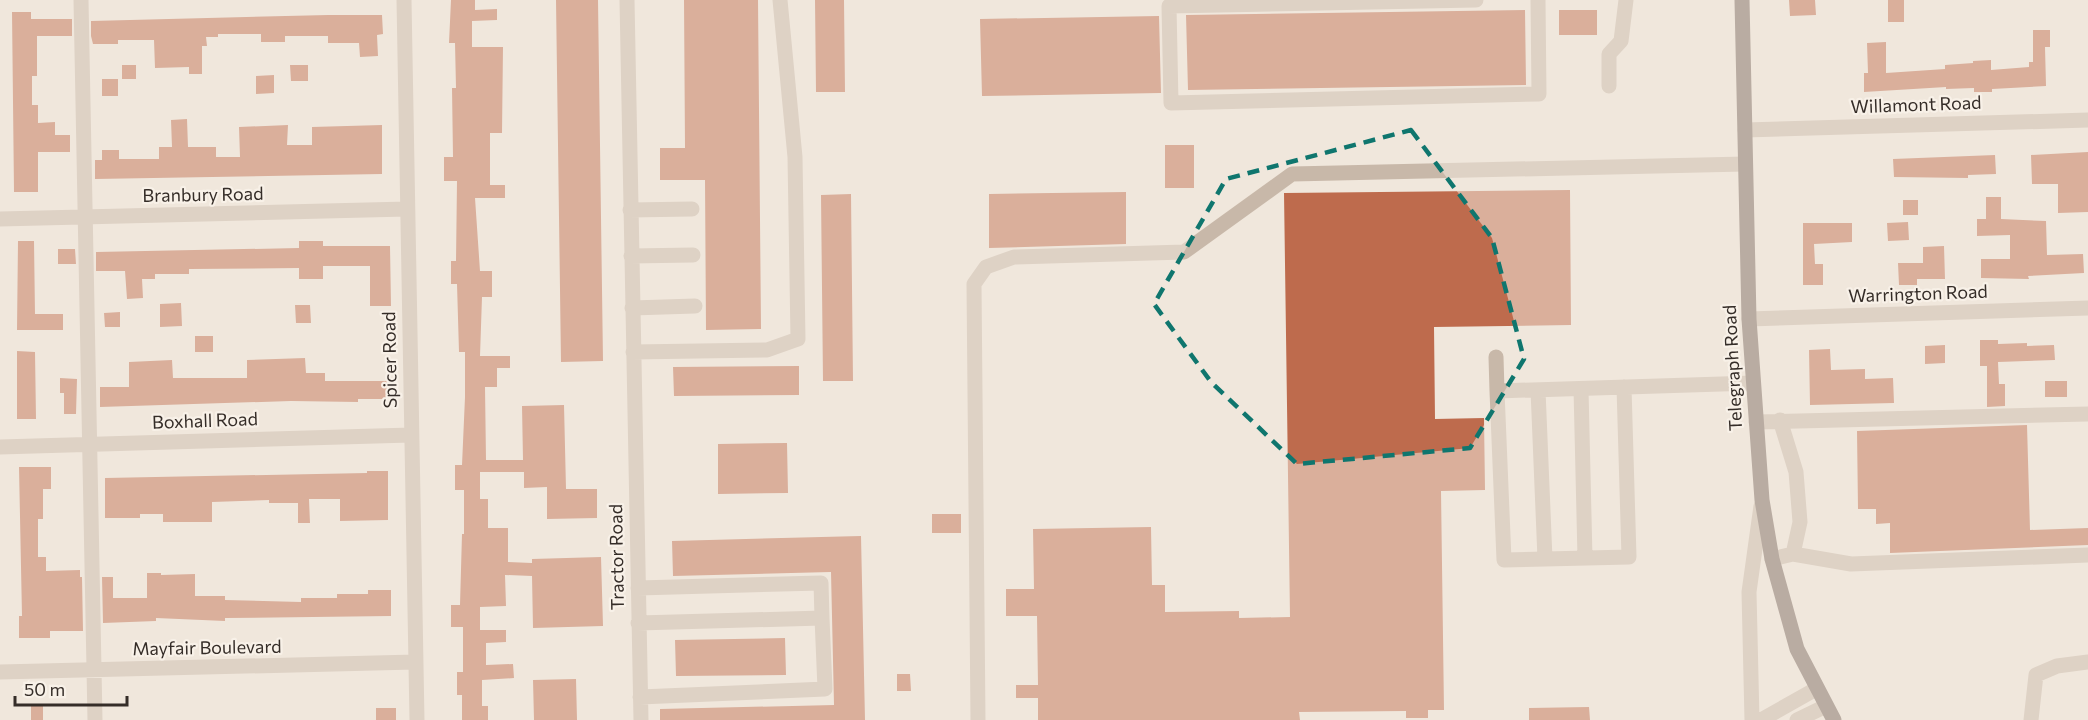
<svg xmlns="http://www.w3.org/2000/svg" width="2088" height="720" viewBox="0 0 2088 720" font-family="Commissioner,sans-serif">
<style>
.building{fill:#be6b4d}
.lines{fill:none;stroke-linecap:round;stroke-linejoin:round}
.minor{stroke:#c8b8a9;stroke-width:15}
.major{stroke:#76645b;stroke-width:15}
.marked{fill:none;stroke:#0f766e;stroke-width:4.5;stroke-dasharray:12 8;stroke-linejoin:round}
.labels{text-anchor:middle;stroke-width:4.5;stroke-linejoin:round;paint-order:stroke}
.street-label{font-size:18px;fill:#352d28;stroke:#f8f1e8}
</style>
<rect width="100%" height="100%" fill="#f0e7dc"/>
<!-- building -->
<path class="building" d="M451 0H475V10L497 9V20L472 21V47H503L502 133H490V185H505V198H475L480 271H492V297H482L480 356H510V368H497V387H485L486 460H523L522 406 564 405 566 489H597V518L547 519V487L524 488V472H480V499H488V528H508V562L532 563V559L601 557 603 626 533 628 532 576 505 575 506 606 480 607V630H506V642L486 643V665L513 664 514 678 482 680V706H488V720H462V695H457V672H463V627H451V605H460L462 534H464V490H455V465H462L465 397V352H459L457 284H451V261H456L457 181H444V157H453L452 88H456L455 43H449Z
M556 0H598L603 361 561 362Z
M684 0H758L761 329 706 330 705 180H660V148H685Z
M815 0H844L845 92H816Z
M1789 0H1815L1816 15 1790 16Z
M1888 0H1904V22H1888Z
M1525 10 1526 85 1188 90 1186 15Z
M1559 10H1597V35H1559Z
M12 12H31V19H72V36H37V76H32V105H38V123L55 122V135H70V152H38V192H14Z
M328 15H382L383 34 377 35 378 56 360 57 359 43H328V36H285V42H261V34H218V37H206L207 46H202V74H189V67L155 68 154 40H118V44H93L91 36V21Z
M1159 16 1161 93 982 96 980 19Z
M2033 30H2050V47H2045L2046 86 1992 89V92H1974V88L1946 89V87L1864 92V73H1868L1867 43 1886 42V73L1945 69V65L1973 63V61L1991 60V70L2029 67V62H2033Z
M122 65H136V79H122Z
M290 65H308V81H291Z
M274 75V93L256 94V76Z
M102 79H118V96H102Z
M187 119 188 147H216V157H240L239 127 288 125 287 145H312V127L382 125V174L95 179V160H102V150H119V159H159V147H172L171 120Z
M1165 145H1194V188H1165Z
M2088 152V212L2058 213V184H2032L2031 155Z
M1995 155 1996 174 1968 175V178L1894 177 1893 159Z
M1570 190 1571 325 1434 327 1435 419 1484 418 1485 490 1441 491 1444 710H1428V718H1406V711L1299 712 1300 720H1038V698H1016V685H1038L1037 616H1006V589H1034L1033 529 1151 527 1152 585H1165V612L1239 611V618L1290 617 1284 193Z
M1126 192V244L989 248V194Z
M851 194 853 381H823L821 195Z
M1986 197H2001V219L2046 221 2047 255 2083 254 2084 273 2028 276 2029 279 1981 278V259H2010V235L1977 236V219H1986Z
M1903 200H1918V215H1903Z
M1908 222 1909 240 1888 241 1887 223Z
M1803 223H1852V242L1814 244 1815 264H1823V285H1803Z
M18 241H34L35 314H63V330H17Z
M299 241H323V246H390L391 306H370V266H323V279H299V268L189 269V274H155V279H142L143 298 127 299 125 271H96V252L299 248Z
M1944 246 1945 279H1917V285H1899L1898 263H1923V247Z
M58 249H75L76 264H58Z
M181 303 182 326 160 327V304Z
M295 305H310L311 323H296Z
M120 312V327H105L104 313Z
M195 336H213V352H195Z
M1980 340H1998V344L2027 343V346L2054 345 2055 360 1998 362 1999 384H2005V406L1987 407V366H1980Z
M1945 345V363L1925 364V346Z
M1830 349 1831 370 1865 369V379L1893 378 1894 403 1810 405 1809 350Z
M17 351 35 352 36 419H17Z
M305 358 306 373H325V381H387V399H358V402L291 401 100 407V387H129V362L172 360 173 378H247V360Z
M799 366V395L674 396 673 367Z
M60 378 77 379 76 414H64V393H60Z
M2045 381H2067V397H2045Z
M2027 425 2030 530 2088 528V545L1890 553V523L1876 524V509H1858L1857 431Z
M787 443 788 493 718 494V444Z
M19 467H51V489H43V519H38V557H46V571L80 570V577H82L83 631H50V638H19V616H22Z
M367 471H388V520L340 521V499H309L310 523H298V503H269V500L212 502V522H163V514H140V518H105V478L367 473Z
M932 514H961V533H932Z
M861 536 865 720H660V709L834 705 831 572 673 576 672 541Z
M147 573H161V575L195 574V596H225V600L301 602V598H337V594H368V590H391V616L225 618V621L156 618V621L103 623 102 577H113V598H147Z
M785 638 786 675 676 676 675 640Z
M897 674H910L911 691H897Z
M576 679 577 720H534L533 680Z
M31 704H43V720H31Z
M1589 707 1590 720H1529V708Z
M376 708H396V720H376Z"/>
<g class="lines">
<!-- minor -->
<path class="minor" d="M81 0 95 720
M404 0 417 720
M627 0 641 720
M1476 0 1169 6 1171 103 1539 94 1538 0
M1609 86V54L1621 41 1626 0
M1745 130 2088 120
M630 210 692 209
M0 219 407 209
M631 256 693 255
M632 308 695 306
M1749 319 2088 308
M633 352 767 350 798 339 795 157 780 0
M1496 357 1497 391 1753 383
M1581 389 1585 558
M1538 390 1545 559
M1497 391 1504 560 1629 557 1624 387
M1756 422 2088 414
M0 447 411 435
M1793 554 1851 564 2088 555
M1772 559 1793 554 1800 522 1796 472 1780 420
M638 588 821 583 822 618 638 623
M0 672 415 662
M640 697 825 689 822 618
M978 720 974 284 986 267 1014 257 1184 252 1292 174 1745 164
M1752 720 1749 592 1761 506
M1761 720 1816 689
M1797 720 1826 706
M2031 720 2036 675 2057 666 2088 662"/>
<!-- major -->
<path class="major" d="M1742 0 1749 319 1762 500 1772 559 1797 649 1834 720"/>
</g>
<!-- marked area -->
<path d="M0 0H2088V720H0ZM1411 130 1492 238 1524 359 1470 448 1297 464 1211 382 1154 304 1226 179Z" fill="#f0e7dc" fill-opacity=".55" fill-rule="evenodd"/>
<path class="marked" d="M1411 130 1492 238 1524 359 1470 448 1297 464 1211 382 1154 304 1226 179Z"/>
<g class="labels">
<!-- street labels -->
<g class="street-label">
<text transform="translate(1916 105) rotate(-2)" y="6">Willamont Road</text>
<text transform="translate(203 195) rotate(-1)" y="6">Branbury Road</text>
<text transform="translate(1918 294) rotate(-2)" y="6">Warrington Road</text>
<text transform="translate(390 360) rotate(-91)" y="6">Spicer Road</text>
<text transform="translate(1733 368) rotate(-93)" y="6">Telegraph Road</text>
<text transform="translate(205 421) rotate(-2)" y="6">Boxhall Road</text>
<text transform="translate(617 557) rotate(-91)" y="6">Tractor Road</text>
<text transform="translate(207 648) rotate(-1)" y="6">Mayfair Boulevard</text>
</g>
</g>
<!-- scale -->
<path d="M15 696v9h112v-9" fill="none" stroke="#352d28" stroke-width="3"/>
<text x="24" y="696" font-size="18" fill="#352d28" stroke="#f8f1e8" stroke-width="4.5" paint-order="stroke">50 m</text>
</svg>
